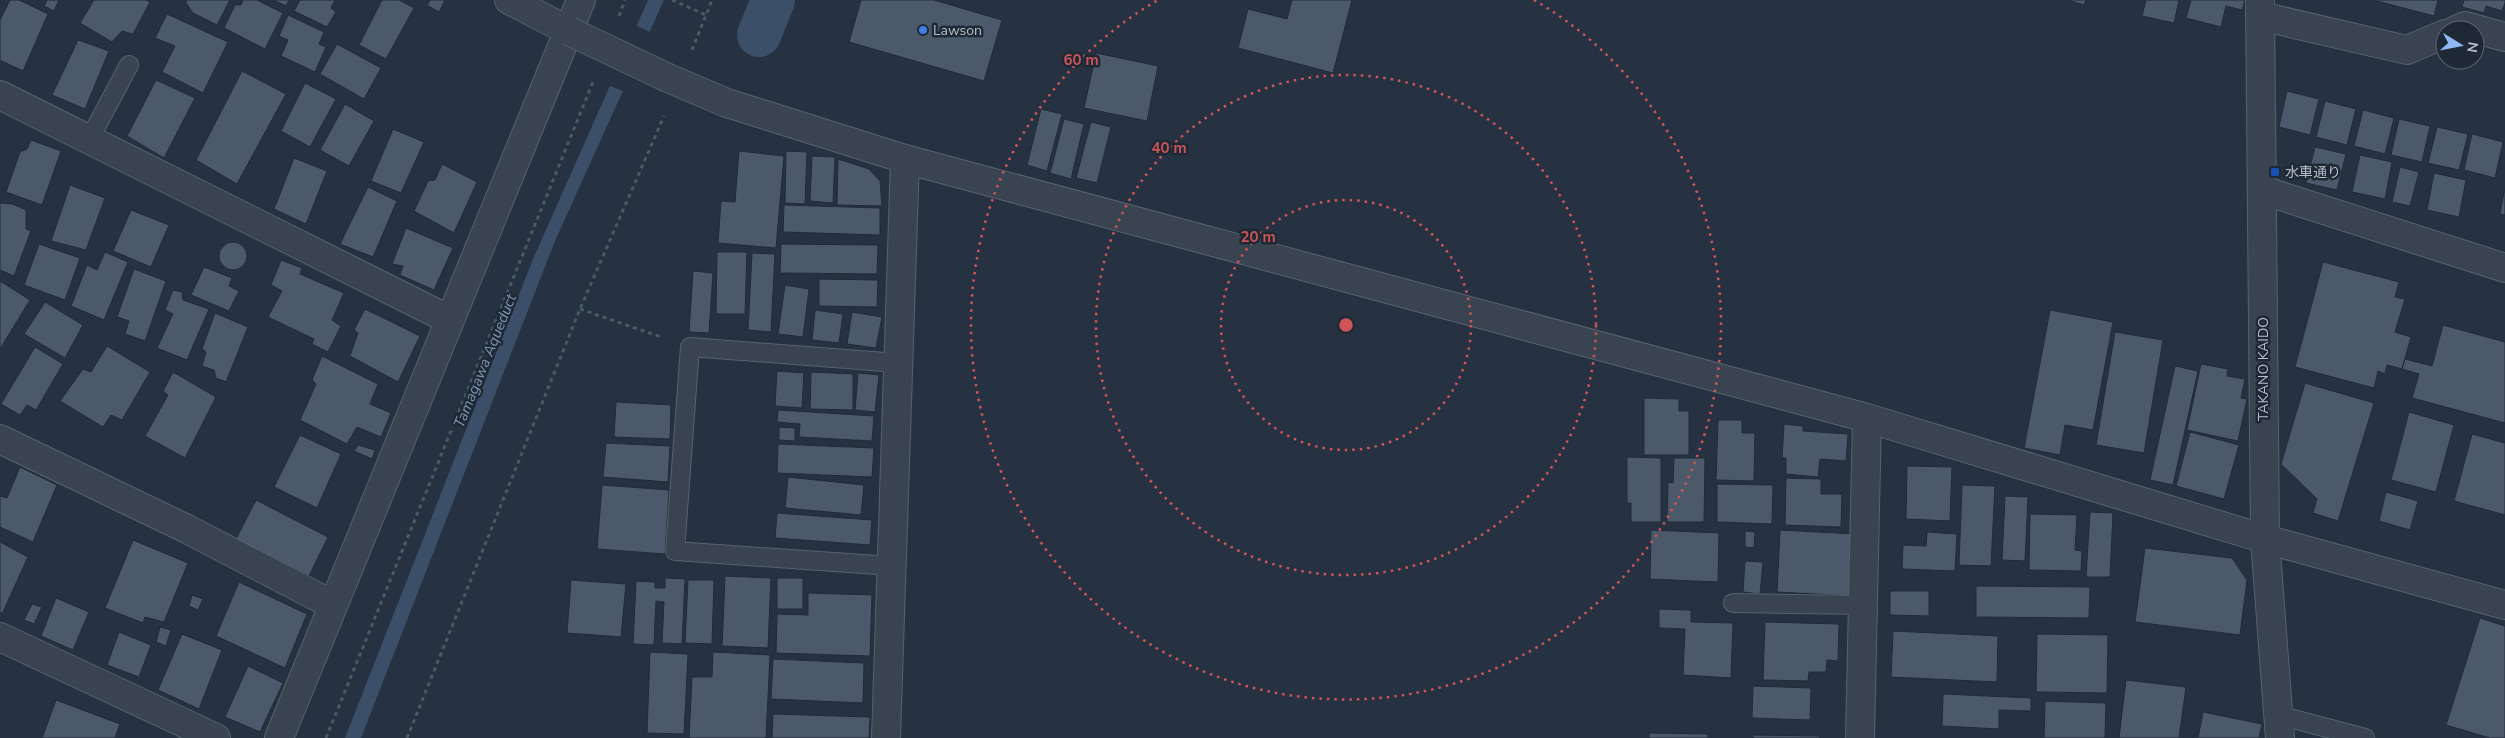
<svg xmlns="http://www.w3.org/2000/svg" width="2505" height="738" viewBox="0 0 2505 738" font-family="'Nunito Sans','Noto Sans JP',sans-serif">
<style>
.water{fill:#3c4f69}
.pier{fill:#263241}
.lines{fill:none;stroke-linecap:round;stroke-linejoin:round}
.canal{stroke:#3c4f69;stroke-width:44}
.building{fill:#4c596a;stroke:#212b38}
.service-casing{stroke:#58626e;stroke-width:20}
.minor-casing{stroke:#58626e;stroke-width:30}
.tertiary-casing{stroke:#58626e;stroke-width:30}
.path{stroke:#465c5f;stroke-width:3;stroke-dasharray:4 4;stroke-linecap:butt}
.service{stroke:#3a4451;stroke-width:18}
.minor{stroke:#3a4451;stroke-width:28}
.tertiary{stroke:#3a4451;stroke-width:28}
.minor-bridge-casing{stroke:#58626e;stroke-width:30;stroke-linecap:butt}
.minor-bridge{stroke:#3a4451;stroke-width:28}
.ring{fill:none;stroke:#cd5559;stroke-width:2.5;stroke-dasharray:2.5 5}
.shop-dot{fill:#3f7fe0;stroke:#1f2936;stroke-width:2}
.transit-dot{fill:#1a4fb4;stroke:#1f2936;stroke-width:2}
.labels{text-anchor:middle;stroke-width:5;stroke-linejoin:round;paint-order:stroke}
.poi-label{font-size:14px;fill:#b7bfcb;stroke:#1f2936;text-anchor:start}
.street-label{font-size:14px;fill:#b7bfcb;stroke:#1f2936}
.water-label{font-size:15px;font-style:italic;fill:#7f95b2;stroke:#1f2936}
.centre{fill:#cd5559;stroke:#1f2936;stroke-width:2.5}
.ring-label{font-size:15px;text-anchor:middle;font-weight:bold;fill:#cd5559;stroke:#1f2936;stroke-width:5;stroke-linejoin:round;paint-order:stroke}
</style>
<rect width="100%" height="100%" fill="#263241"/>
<!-- water -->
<path class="water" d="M648 0H664L555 241 361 738H345L533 259Z"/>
<!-- pier -->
<path class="pier" d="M635 25 652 33 625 92 608 85Z"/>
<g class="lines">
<!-- canal -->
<path class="canal" d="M759 35 773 0"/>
</g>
<!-- building -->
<path class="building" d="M10 0H19L48 14 23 71 0 60V20Z
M47 0H59L54 11 44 6Z
M94 0H146L150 2 133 34 122 31 112 42 80 23Z
M187 0H230L217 25 193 13 186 3Z
M243 0H257L283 13 265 49 224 28 235 5H241Z
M273 0H289L286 6Z
M300 0H335L331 8 336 12 327 27 294 11Z
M382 0H399L414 8 386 59 359 45Z
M430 0H445L439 12 427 5Z
M861 0H934L1002 20 984 81 849 42Z
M1292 0H1352L1333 73 1238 48 1248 9 1287 19Z
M2067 0H2086L2084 5Z
M2146 0H2179L2174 23 2142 16Z
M2191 0H2245L2242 10 2226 6 2221 27 2186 18Z
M2373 0H2438L2434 16Z
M2464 0H2505V3L2502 11 2486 6 2484 13 2462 7Z
M167 14 228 42 203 93 162 72 175 46 155 38Z
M288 15 324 32 319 44 326 47 315 72 281 56 288 40 279 36Z
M78 40 109 51 85 109 52 95Z
M337 44 381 68 364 99 320 74Z
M1096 53 1158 66 1147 121 1084 108Z
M242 71 286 94 237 184 196 160Z
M156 80 195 98 164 158 127 136Z
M305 83 336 99 310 147 281 131Z
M2287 91 2319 99 2310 135 2279 127Z
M2325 101 2356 109 2347 145 2316 137Z
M345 104 374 121 349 166 320 150Z
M1041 109 1062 114 1047 171 1027 165Z
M2363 110 2394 118 2385 154 2354 146Z
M1064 119 1084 124 1071 179 1050 173Z
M2399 119 2430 126 2422 162 2391 155Z
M1091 122 1111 127 1097 183 1076 178Z
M2437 127 2468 134 2459 170 2428 163Z
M393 129 424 142 401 193 371 181Z
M2472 134 2503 142 2495 178 2464 170Z
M31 140 61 151 42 205 6 192 20 152 27 149Z
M2315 147 2346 154 2337 190 2306 183Z
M739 151 784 156 776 248 718 243 721 201 735 202Z
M786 151 807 152 805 204 785 203Z
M2360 155 2392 162 2385 199 2352 192Z
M812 156 835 157 833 203 810 201Z
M294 158 327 171 306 224 274 209Z
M838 159 869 169 880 181 882 206 837 205Z
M442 164 477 182 454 233 414 211 428 181 435 180Z
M2400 167 2419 172 2410 206 2392 202Z
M2434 173 2466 180 2459 217 2427 210Z
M70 185 105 198 86 250 51 241Z
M368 187 397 201 373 257 340 244Z
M2504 192H2505V215L2500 214Z
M0 203 13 204 26 210V229L31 231 14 276 0 270Z
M784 205 880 208V235L783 232Z
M131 210 169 225 151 267 113 251Z
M406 228 453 248 434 290 400 275 403 266 392 264Z
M219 256a14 14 0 1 1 28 0a14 14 0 1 1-28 0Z
M39 244 80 258 65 300 24 285Z
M781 244 878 245 877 274 780 273Z
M105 252 128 262 104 320 71 306 87 265 97 270Z
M717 252H747L745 314H716Z
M752 253 775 254 771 332 748 330Z
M281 260 302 268 300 274 344 293 332 320 341 326 328 352 312 344 314 339 268 317 282 291 271 285Z
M2323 262 2399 282 2395 297 2405 299 2395 332 2411 337 2402 369 2387 365 2385 374 2378 371 2374 388 2295 367Z
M204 267 232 278 229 286 239 291 229 311 191 295Z
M134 269 166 281 145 341 125 334 129 321 117 317Z
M693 271 713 273 709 333 689 332Z
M819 279 878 280 877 307 819 306Z
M0 281 30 300 0 349Z
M785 285 809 289 803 337 778 334Z
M173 290 182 292 183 300 209 309 187 360 157 348 173 314 165 310Z
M45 302 83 325 65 358 24 334Z
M365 309 420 336 398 382 350 356 358 333 354 330Z
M815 310 843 314 839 343 812 340Z
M2050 310 2113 322 2093 430 2065 425 2060 455 2024 448Z
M852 312 882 317 876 348 847 344Z
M215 313 248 327 226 382 216 378 214 370 202 366 206 352 202 349Z
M2443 325 2505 342V423L2412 398 2419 374 2402 369 2405 359 2432 366Z
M2115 332 2163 340 2144 453 2096 445Z
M107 346 150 372 122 420 111 415 103 427 60 401 83 369 91 372Z
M35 347 63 364 36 410 27 405 20 415 1 404Z
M322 356 378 384 370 404 391 413 381 437 357 427 347 444 300 420 316 384 312 380Z
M2201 364 2228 369 2227 376 2245 379 2241 398 2247 399 2238 441 2187 430Z
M2175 366 2198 371 2173 485 2150 480Z
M777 371 804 373 802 408 775 406Z
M173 372 216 397 185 458 145 436 168 395 163 391Z
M811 372 853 374V410L810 409Z
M858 373 879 375 875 412 855 410Z
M2305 383 2374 403 2338 521 2313 513 2317 499 2281 464Z
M1644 398 1679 399V411H1689V455H1644Z
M616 402 671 405 670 439 614 437Z
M778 410 874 416 872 441 799 437 800 424 777 422Z
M2409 412 2454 425 2436 492 2391 480Z
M1718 420H1742V433H1755L1754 481 1716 480Z
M1784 424 1803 426V431L1848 434 1846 461 1820 459 1818 477 1786 474V458H1782Z
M779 427 795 428V441L779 440Z
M2190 432 2239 445 2224 499 2176 486Z
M2472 434 2505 443V515L2454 501Z
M300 435 341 454 317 508 274 487Z
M606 443 670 446 668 482 603 477Z
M778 444 874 448 872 477 777 473Z
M358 445 375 450 372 459 354 451Z
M1627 457 1661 458V522H1631V503H1627Z
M1674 458H1705L1704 522H1667L1668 482 1673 483Z
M1907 466 1952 467 1950 521 1906 519Z
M20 467 57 485 33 542 0 527V496L7 498Z
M788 477 864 485 861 515 785 508Z
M1786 478 1821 479V494H1842L1841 527 1785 525Z
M1717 484 1773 485 1772 524 1717 522Z
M602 485 669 490 665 554 597 549Z
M1962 485 1995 486 1991 566 1959 565Z
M2386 492 2418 501 2410 530 2379 521Z
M2005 496 2028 497 2025 561 2002 560Z
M256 500 328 537 309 576 236 539Z
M2090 512 2113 513 2110 577H2086Z
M777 513 872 520 870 545 775 538Z
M2030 514 2077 515 2075 550 2082 551 2081 571 2029 570Z
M1651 530 1719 533 1718 582 1650 579Z
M1780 530 1855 534 1852 596 1777 592Z
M1745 531 1755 532 1754 548 1745 547Z
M1927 532 1957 534 1955 571 1902 569 1903 545 1926 546Z
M133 540 188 563 164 622 145 617 143 623 105 608Z
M0 542 28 557 2 614 0 612Z
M2145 548 2232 558 2247 580 2240 635 2135 622Z
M1745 561 1763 562 1760 594 1743 592Z
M725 576 771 578 768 648 722 646Z
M665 578 685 579 682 644 662 643 664 602 656 601 654 645 633 644 636 581 655 582V588H665Z
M777 578H803V609H777Z
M571 580 626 584 621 637 567 633Z
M688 580H714L712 644 685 643Z
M239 582 307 614 285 668 216 636Z
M1976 586 2090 587 2089 618 1976 617Z
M1890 591H1929V616L1890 615Z
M808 593 872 595 870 656 776 653 777 614 808 615Z
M192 595 203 599 198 610 189 606Z
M56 598 89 612 73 650 41 636Z
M32 604 42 607 34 624 24 620Z
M1659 609 1691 610V622L1733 623 1731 678 1683 675 1685 629 1659 628Z
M2480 618 2505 626V738H2490L2446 725Z
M1765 622 1839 624 1838 661 1827 660 1826 672H1809L1808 681 1763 680Z
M160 627 171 630 166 646 156 642Z
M1893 631 1998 636 1997 682 1891 677Z
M119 632 151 645 139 677 107 665Z
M182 634 222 650 199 709 158 690Z
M2037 634 2108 635 2107 693 2036 692Z
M650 652 688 654 684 734 647 733Z
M713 652 770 655 766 738H689L692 677H712Z
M773 659 864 663 863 703 771 699Z
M248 666 283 683 260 732 225 717Z
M2126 680 2186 687 2179 738H2119Z
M1753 686 1811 688 1810 720 1752 718Z
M1943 694 2031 698V711L1999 710V729L1942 726Z
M56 700 120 724 115 738H42Z
M2045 701 2106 703 2105 738H2044Z
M2203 712 2262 724 2259 738H2198Z
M773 714 870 717 869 738H772Z
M1649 733 1708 734V738H1649Z
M1753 735 1820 736V738H1753Z"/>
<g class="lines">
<defs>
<path id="service" d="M89 140 129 65
M892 566 675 551 690 347 898 363
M1733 603 1863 605
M2278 715 2365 738"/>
<path id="minor" d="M509 0 569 31
M2260 16 2407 50 2445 34
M2456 30 2465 26 2505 37
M668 78 727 103 905 159 1867 418 2265 539 2505 605
M0 95 450 320
M2262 190 2505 268
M0 439 187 529 333 605
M0 637 216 738
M279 738 581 0
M886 738 905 159
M1860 738 1867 418"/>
<path id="tertiary" d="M2260 0 2265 539 2280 738"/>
</defs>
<!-- service casing -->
<use href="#service" class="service-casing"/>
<!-- minor casing -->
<use href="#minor" class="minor-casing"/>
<!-- tertiary casing -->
<use href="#tertiary" class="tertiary-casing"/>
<!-- path -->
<path class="path" d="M672 0 706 15
M619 16 625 0
M692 50 712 0
M580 309 661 337
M326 738 593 82
M407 738 580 309 664 116"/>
<!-- service -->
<use href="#service" class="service"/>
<!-- minor -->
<use href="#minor" class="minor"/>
<!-- tertiary -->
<use href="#tertiary" class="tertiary"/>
<defs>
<path id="minor-bridge" d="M569 31 668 78"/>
</defs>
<!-- minor-bridge casing -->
<use href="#minor-bridge" class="minor-bridge-casing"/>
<!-- minor-bridge -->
<use href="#minor-bridge" class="minor-bridge"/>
</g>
<!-- distance rings -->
<g class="ring">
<circle cx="1346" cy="325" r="125"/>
<circle cx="1346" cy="325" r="250"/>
<path d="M1534 0A375 375 0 1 1 1158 0"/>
</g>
<!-- markers -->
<circle class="shop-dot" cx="923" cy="30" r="5"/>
<rect class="transit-dot" x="2270" y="167" width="10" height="10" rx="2.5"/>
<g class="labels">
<!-- poi labels -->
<g class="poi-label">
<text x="933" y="35">Lawson</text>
<text x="2285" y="177">水車通り</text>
</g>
<!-- street labels -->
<g class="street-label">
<text transform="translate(2263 369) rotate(-90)" y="5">TAKANO KAIDO</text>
</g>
<!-- water labels -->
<g class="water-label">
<text transform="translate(485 361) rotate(-68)" y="5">Tamagawa Aqueduct</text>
</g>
</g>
<circle cx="1346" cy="325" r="8" class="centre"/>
<g class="ring-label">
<text x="1081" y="65">60 m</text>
<text x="1169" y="153">40 m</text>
<text x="1258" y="242">20 m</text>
</g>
<!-- north arrow -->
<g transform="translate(2460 45) rotate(100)"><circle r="24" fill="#1f2936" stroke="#5c6572"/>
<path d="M0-4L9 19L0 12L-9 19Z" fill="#90b8f7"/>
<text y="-8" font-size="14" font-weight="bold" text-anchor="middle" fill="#b7bfcb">N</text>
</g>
</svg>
